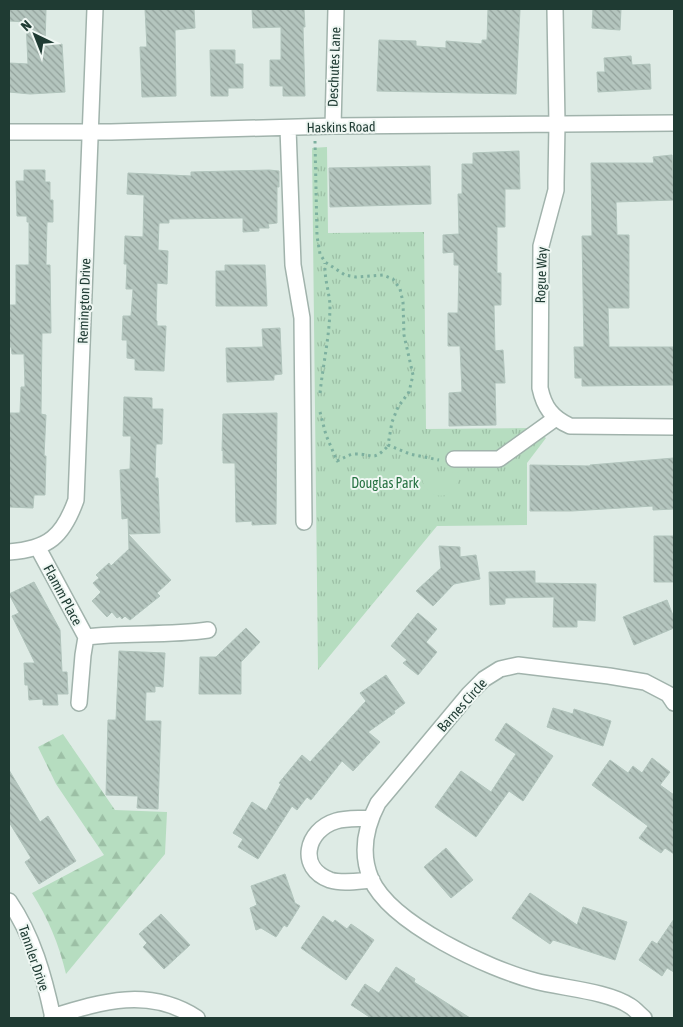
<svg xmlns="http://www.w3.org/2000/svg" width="683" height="1027" viewBox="0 0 683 1027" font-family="'Asap Condensed',sans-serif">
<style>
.grass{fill:url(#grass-tufts)}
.forest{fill:url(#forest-firs)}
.pitch{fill:#b6ddc0}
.building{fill:url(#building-back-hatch);stroke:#b1c4bc}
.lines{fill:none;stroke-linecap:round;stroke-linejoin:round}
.minor-casing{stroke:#a1b3ac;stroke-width:18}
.path{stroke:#7db09f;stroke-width:3;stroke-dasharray:2.5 4;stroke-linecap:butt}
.minor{stroke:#fff;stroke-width:15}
.labels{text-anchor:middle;stroke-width:4;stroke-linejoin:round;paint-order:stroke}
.street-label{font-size:14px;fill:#1f3b33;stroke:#eff7f3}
.park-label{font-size:14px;fill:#287343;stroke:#eff7f3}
</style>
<defs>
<pattern id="grass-tufts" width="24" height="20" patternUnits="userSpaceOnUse" patternTransform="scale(1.25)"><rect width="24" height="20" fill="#b6ddc0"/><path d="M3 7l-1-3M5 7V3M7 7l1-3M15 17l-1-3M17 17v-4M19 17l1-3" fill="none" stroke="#9cbfa5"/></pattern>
<pattern id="forest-firs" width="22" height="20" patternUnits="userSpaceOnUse" patternTransform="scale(1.25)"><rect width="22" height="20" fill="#b6ddc0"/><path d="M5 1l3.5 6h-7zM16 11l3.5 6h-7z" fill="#9cbfa5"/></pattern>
<pattern id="building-back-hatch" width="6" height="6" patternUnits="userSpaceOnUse" patternTransform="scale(1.25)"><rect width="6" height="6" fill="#b4c5be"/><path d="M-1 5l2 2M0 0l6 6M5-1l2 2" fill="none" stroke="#92a19b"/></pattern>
</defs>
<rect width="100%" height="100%" fill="#deebe5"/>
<!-- grass -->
<path class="grass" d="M327 147 328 233 424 232 426 429 534 428 546 438 527 463V525L437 526 318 670 312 148Z"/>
<!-- forest -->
<path class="forest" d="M63 734 115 810 167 812 165 854 66 974C59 944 48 918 32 893L104 855 56 784 38 747Z"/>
<!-- pitch -->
<path class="pitch" d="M459 472C459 503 423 504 421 473Z"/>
<!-- building -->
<path class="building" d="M9 9H46L45 45 62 44 65 92 30 94 9 92V63L28 64 26 22 9 21Z
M145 9H194L195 28 175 30 176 96 142 97 140 47H147Z
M252 9H304L305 27H303L305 96H283V86H270V60H281V27L253 28Z
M488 9H520L516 94 377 91 379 40 416 41V46L446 48V41L482 44V40H487Z
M593 9H621L620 30 592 28Z
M210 50H235V64H243V88H228V96H211Z
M631 56 632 65 650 64 651 89 598 92 597 72H605L604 58Z
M519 151 520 189H505V227H497V273H501V305H494L495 351 503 350 505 383H495L496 425 449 426V393L462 392 460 346H448V313H458L459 265H454V252L443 253V235L459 234 458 194H462V164H473V153Z
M672 155 674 200 616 202 617 235H629V308H608L609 347H674V385L582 386V378H575L574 347H584L582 236H592L591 163H654L653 157Z
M430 166 431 204 330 207 329 168Z
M24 170H45V182H50V200H53V222H47L46 265H50L51 333H42L41 414 46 415 44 456H46L45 495H34L33 508 9 507V413H20L21 387H25L24 354H12L11 347H9V305H16V265H29V222H27V216H17L16 181H24Z
M269 170 279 171V187H277V223L268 224 269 228H259V231L243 232V218L169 219V223H159L158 250 168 251 167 284 157 283 156 320 157 321V326H166L164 371 135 370V359L127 358V340H122L123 316H131L133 289H126L127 264H124L125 236 143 237 144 195 127 194 128 173 191 176V172Z
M225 265H265L267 306H216V271H225Z
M280 328 282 374 274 375V380L227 382 226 348 263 347 262 329Z
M124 397 152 398V409H163L162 444H156L155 478H158L160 533 128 534 171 580 157 593 160 596 130 620 125 616 122 619 120 616 117 618 112 612 107 617 92 601 101 592 93 583 99 578 96 575 109 563 111 566 129 549 128 518 122 519 120 470 130 469 131 436H123Z
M277 413 276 524 252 525V521L236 522 235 463H223V450L222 451 223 414Z
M674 458V509L653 510V506L572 511H530V465L590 466V465Z
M654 536H674V582H654Z
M439 546 460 547V557L476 555 480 579 454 584 433 606 416 591 441 568Z
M535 571V583L596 584 595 621 577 620V627H553L554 597 505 598V604L490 605 489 572Z
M34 582 60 630 62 672H67L68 694H57L58 705H43V699L29 700 28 685H25L24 663H35L12 616 19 613 9 594Z
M667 600 674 618V628L634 645 623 617Z
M418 613 437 629 426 642 437 652 418 675 403 663 407 660 391 646Z
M246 628 260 642 241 662V694H199L200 657H216Z
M119 651 165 653 163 687 155 686V692H146L145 721H161L158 809 137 808 138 796 106 795 108 720H116Z
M386 675 405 703 394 711 395 713 368 732 380 742 353 771 342 761 311 800 307 797 297 810 292 806 258 859 238 847 243 839 233 833 252 802 266 811 281 784 279 783 302 755 310 762 366 701 360 693Z
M553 708 573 714 574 709 611 721 603 746 547 727Z
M506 723 553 756 523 801 509 791 476 837 435 807 461 771 491 792 516 754 495 740Z
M652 758 670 772 660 785 674 795V854L665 848 661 853 639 838 648 826 592 785 610 760 628 773 633 766 642 773Z
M9 770 40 822 48 816 76 861 39 884 25 862 31 858 9 822Z
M446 848 473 880 451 898 424 867Z
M285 874 295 903 300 906 287 927 284 925 276 937 261 928 256 930 250 908 257 905 251 886Z
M530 893 577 925 583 907 627 922 615 960 553 940 550 944 512 918Z
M161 914 190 945 164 969 143 947 147 943 139 934Z
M323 916 333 923 335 920 347 929 351 924 374 940 346 980 301 948Z
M674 919V972L667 968 662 976 639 960 652 941 657 944Z
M396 967 415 979 414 982 470 1018H371L351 1005 365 984 379 993Z"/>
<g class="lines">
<defs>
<path id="minor" d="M555 9 557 124 556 182V190L541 246 540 388C544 407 552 418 570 426L674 427
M333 126 336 9
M288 128 293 265 302 318 304 522
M9 132H111L333 126 674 123
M454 459H499L556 418
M38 548 86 637 83 655 79 703
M9 552C49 549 63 536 76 500L95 9
M86 637C126 632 167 636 208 630
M370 818C359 819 346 818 336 821 306 830 297 868 330 880 342 884 359 881 372 880
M9 901C33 936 44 976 53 1018
M52 1017C103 1001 149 987 197 1018
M644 1018C639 1014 635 1009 630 1006 608 991 561 988 535 981 489 969 391 924 371 879 360 853 366 826 378 803L469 694 484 679 500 669 518 665 609 676 645 682 668 694 674 703"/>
</defs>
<!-- minor casing -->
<use href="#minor" class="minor-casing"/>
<!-- path -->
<path class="path" d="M315 141 317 236 320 254 325 262 345 275 356 277 383 275 393 279 400 289 403 302 404 335 413 375 409 392 398 407 392 422 388 445 410 454 439 460
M320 393C323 364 330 335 330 305 329 291 324 277 325 263
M320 412 326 435 337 461C344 458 349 454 356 454 375 454 372 462 388 446"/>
<!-- minor -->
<use href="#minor" class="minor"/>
</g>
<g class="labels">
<!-- street labels -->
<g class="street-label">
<text transform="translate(334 67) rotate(-88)" y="5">Deschutes Lane</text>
<text transform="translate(341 127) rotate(-1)" y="5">Haskins Road</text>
<text transform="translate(541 275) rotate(-88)" y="5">Rogue Way</text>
<text transform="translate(84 301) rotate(-88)" y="5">Remington Drive</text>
<text transform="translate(63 595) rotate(62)" y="5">Flamm Place</text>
<text transform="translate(462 705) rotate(-48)" y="5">Barnes Circle</text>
<text transform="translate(34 958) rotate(71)" y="5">Tannler Drive</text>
</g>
<!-- park labels -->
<g class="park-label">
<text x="385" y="488">Douglas Park</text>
</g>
</g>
<!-- border -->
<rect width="683" height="1027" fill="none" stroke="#1f3b33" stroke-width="20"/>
<!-- north arrow -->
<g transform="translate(35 35) rotate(317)" stroke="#eff7f3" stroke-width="4" paint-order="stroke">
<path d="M0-4L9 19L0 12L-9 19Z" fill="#1f3b33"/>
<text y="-8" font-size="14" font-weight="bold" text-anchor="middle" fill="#1f3b33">N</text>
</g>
</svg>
